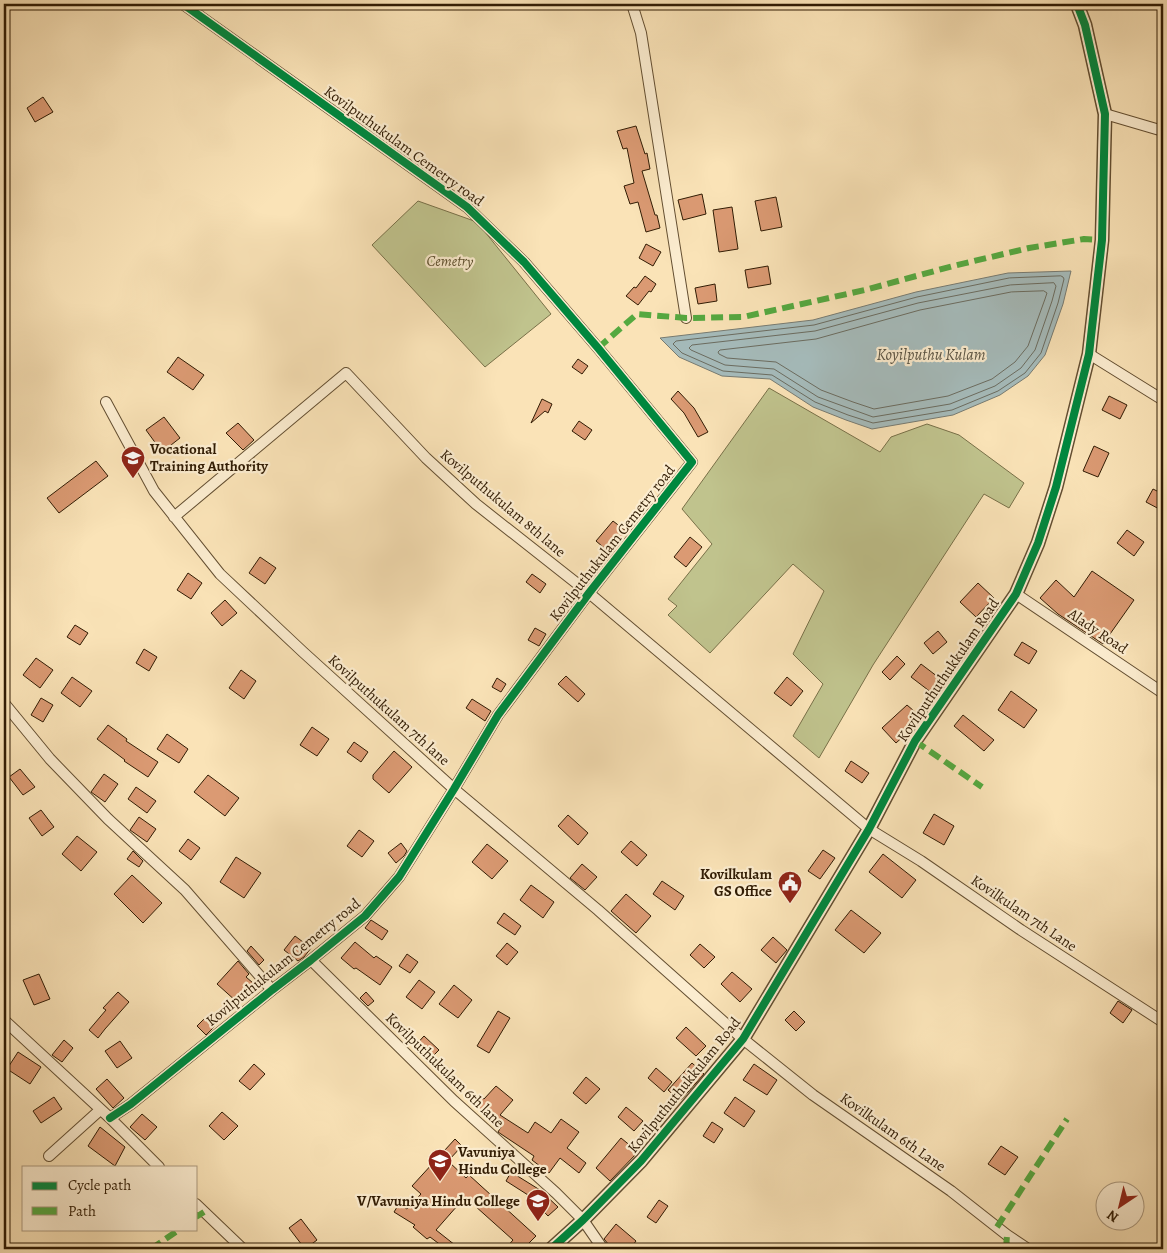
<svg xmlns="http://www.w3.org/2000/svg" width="1167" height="1253" viewBox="0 0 1167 1253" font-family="Alegreya,serif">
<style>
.green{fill:#c0c38d;stroke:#787048}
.water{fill:#a5bbbb;stroke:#777b72}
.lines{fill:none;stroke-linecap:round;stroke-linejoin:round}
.shore{stroke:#6b6c60;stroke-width:1}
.building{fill:#db9a73;stroke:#311c04}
.minor-casing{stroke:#634e31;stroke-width:12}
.tertiary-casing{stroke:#634e31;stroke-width:15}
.minor{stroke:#fcedd0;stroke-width:10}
.tertiary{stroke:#fcedd0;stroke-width:12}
.quiet{stroke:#54a940;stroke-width:6;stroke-dasharray:12 6;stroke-linecap:butt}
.cycleway-casing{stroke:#fcedd0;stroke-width:11}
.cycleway{stroke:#00873e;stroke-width:8}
.labels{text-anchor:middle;stroke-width:4.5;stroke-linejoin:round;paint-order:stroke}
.street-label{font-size:15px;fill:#311c04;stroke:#fcedd0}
.park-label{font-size:15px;font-style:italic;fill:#5c4e2d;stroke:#fcedd0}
.poi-label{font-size:15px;font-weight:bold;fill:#311c04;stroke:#fcedd0;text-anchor:start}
.water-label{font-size:16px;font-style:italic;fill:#5a5444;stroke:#fcedd0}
</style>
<rect width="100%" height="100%" fill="#fae3b7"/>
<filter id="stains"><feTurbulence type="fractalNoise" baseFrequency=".004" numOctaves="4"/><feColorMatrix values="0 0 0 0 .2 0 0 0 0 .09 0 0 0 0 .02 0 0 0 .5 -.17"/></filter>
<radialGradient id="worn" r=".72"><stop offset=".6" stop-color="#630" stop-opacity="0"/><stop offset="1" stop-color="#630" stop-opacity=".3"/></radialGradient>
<!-- green -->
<path class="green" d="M418 201 477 222 551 314 485 367 372 245Z
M769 388 880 452 891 437 927 424 959 435 1024 483 1009 508 984 494 873 665 819 758 793 736 823 684 793 654 824 591 793 564 710 653 668 615 677 606 668 599 712 544 682 509Z"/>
<!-- water -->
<path class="water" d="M1071 271 1063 304 1045 355 1028 376 1000 395 953 415 872 429 846 420 813 407 770 379 722 376 679 357 660 338 813 320 916 292 1008 273Z"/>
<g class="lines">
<!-- shore -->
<path class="shore" d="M1061 276 1063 277 1064 279 1058 303 1041 353 1025 373 998 391 952 410 873 423 848 415 815 402 772 375 723 371 682 353 673 344 676 341 814 325 917 297 1009 278Z
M1054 283 1056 286 1052 301 1035 350 1021 368 995 386 950 404 873 417 818 397 774 369 725 365 691 350 689 348 692 345 815 331 918 303 1010 285Z
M1044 291 1047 293 1045 299 1028 346 1015 362 992 379 948 396 874 409 853 402 821 390 776 362 727 358 719 354 718 352 720 350 816 339 920 310 1011 292Z"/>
</g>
<!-- building -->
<path class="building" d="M43 97 53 112 35 122 27 108Z
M636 126 645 154 647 153 650 169 642 171 655 215H657L660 228 646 232 638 202 630 204 624 186 634 183 627 148 623 149 617 131Z
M702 194 706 214 683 220 678 200Z
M776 197 782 227 761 231 755 201Z
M732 207 738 249 719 252 713 210Z
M646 244 661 252 653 266 639 258Z
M768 266 771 284 748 288 745 270Z
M645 276 656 284 651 292 649 291 638 305 626 296 634 287 636 288Z
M715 284 717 301 698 304 695 288Z
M178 357 204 375 193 390 167 372Z
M578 359 588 366 582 374 572 367Z
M678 391 694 408 708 432 698 437 684 413 671 399Z
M1109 396 1127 405 1120 419 1102 410Z
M542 399 552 404 548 413 545 411 531 423Z
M164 417 180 438 162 452 146 430Z
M579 421 592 430 585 440 572 431Z
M238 423 254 440 243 450 226 433Z
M1094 446 1109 453 1098 477 1083 471Z
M96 461 108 476 59 513 47 498Z
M1153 489 1163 494V511L1146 502Z
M613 521 626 531 609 552 596 541Z
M1127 530 1144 542 1134 556 1117 543Z
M690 537 702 547 686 567 674 557Z
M260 557 276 568 265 584 249 573Z
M1092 571 1134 600 1103 644 1058 614 1040 598 1056 580 1074 597Z
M188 573 202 583 191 599 177 590Z
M532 574 546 584 540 593 526 582Z
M978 583 994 598 976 617 960 602Z
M225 600 237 613 222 626 211 613Z
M75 625 88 633 80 645 67 637Z
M535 628 546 634 539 646 528 640Z
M938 631 947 642 933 654 924 643Z
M1022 642 1037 651 1029 664 1014 655Z
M144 649 157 657 149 671 136 663Z
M897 656 905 664 890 680 882 672Z
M36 658 53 670 40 688 23 675Z
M921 664 942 680 932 693 911 677Z
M241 670 256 681 244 699 229 688Z
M566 676 585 694 578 702 558 684Z
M72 677 92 691 80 707 61 693Z
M787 677 803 691 791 706 774 693Z
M497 678 506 684 501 692 492 687Z
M1011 691 1037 710 1024 728 998 710Z
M41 698 53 705 43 722 31 715Z
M472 699 491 711 485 721 466 708Z
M907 705 921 717 917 724 896 743 882 728Z
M963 715 994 740 984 751 954 726Z
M108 725 127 739 126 741 158 762 148 777 124 761 125 760 97 739Z
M312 727 329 739 317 756 300 745Z
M167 734 188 749 179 763 157 749Z
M354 742 368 752 361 762 347 752Z
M394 751 412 767 389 793 373 779V775Z
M851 761 869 773 862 783 845 771Z
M20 769 35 787 23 795 9 777Z
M104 774 118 784 105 802 91 792Z
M208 775 239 798 225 816 194 792Z
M136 787 156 801 147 813 128 799Z
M41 810 54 827 42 836 29 818Z
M934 814 954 826 944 845 923 833Z
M568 815 588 833 578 845 558 826Z
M139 817 156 829 147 842 130 830Z
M359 830 374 841 362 857 347 846Z
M77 836 97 852 81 871 62 854Z
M188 839 200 848 191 860 179 851Z
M631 841 647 855 637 866 621 852Z
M401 843 407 851 404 856 396 863 388 853Z
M487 844 508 861 492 879 472 862Z
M823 850 835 858 820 879 808 871Z
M133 851 143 861 139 867 127 859Z
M883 854 916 880 902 898 869 872Z
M236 857 261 873 244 898 220 882Z
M582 864 597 877 585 890 570 878Z
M132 875 162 903 143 923 114 894Z
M662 881 684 896 675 910 653 894Z
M531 885 554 902 543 918 520 900Z
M626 894 651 916 636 933 611 911Z
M851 910 881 933 864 953 835 930Z
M504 913 521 926 515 935 497 923Z
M371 920 388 931 382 940 365 928Z
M295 936 311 948 304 957 298 961 284 950Z
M773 937 787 950 776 963 761 950Z
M355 942 374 958 376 956 392 967 380 985 356 968 354 969 341 958Z
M507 943 518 952 507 965 496 956Z
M700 944 715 957 704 968 690 955Z
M251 946 264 960 259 965 247 951Z
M407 954 418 962 410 973 399 966Z
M238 961 249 974 246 977 253 983 237 1002 217 984Z
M732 972 752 989 740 1002 721 984Z
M39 974 50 999 34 1005 23 980Z
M419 980 435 992 422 1009 406 997Z
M454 985 472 1000 458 1018 439 1004Z
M118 992 129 1002 105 1029 98 1038 89 1030 106 1010 103 1008Z
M366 992 374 1001 368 1006 360 998Z
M1118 1001 1132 1010 1123 1023 1110 1013Z
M498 1011 510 1018 489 1053 477 1046Z
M794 1011 805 1022 796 1031 785 1020Z
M206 1017 215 1026 206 1035 197 1026Z
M686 1027 706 1046 696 1056 676 1038Z
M424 1036 439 1050 427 1062 413 1048Z
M64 1040 73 1048 62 1062 52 1055Z
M120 1041 132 1058 117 1068 105 1051Z
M18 1052 41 1067 30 1084 7 1069Z
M692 1063 704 1074 680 1101 668 1090Z
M254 1064 265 1074 250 1090 239 1081Z
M754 1064 777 1080 767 1095 743 1080Z
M656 1068 672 1082 664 1092 648 1078Z
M586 1077 600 1089 586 1104 573 1093Z
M107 1079 124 1098 113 1108 96 1089Z
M496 1086 513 1100 500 1115 528 1133 535 1122 551 1133 561 1119 579 1132 567 1148 586 1163 579 1173 560 1158 549 1173 532 1160 534 1156 498 1132 501 1127 475 1105 481 1097 484 1099Z
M54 1097 62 1109 41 1123 33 1111Z
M735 1097 755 1111 744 1127 724 1113Z
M626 1107 643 1121 634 1131 618 1117Z
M222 1112 238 1126 224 1140 209 1126Z
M142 1114 157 1127 145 1140 130 1127Z
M712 1122 723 1129 714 1143 703 1136Z
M100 1127 125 1147 115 1166 88 1146Z
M621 1138 638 1152 610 1181 596 1168Z
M455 1139 462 1146 448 1161 466 1178 469 1175 536 1236 523 1249H505L513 1240 465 1197 436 1230 460 1249H446L430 1237 427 1239 413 1227 415 1225 394 1212 399 1204 407 1209 421 1194 412 1186Z
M1001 1146 1018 1157 1005 1175 988 1164Z
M511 1172 540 1190 558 1207 548 1216 528 1195 506 1181Z
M659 1200 668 1206 656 1223 647 1217Z
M301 1219 317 1240 305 1249 289 1228Z
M616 1224 636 1241 630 1249H610L609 1245 604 1239Z"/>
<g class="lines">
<defs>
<path id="minor" d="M632 4 641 33 686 318
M1105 114 1163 131
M1089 354 1163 400
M106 402 154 491 220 574 303 652 454 789 598 910 743 1039 813 1095 951 1191 1007 1235 1028 1249
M174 517 346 373 426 458 476 504 589 593 869 829 921 861 1021 930 1163 1022
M1016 594 1163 693
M4 703 50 759 108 819 185 890 272 990
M311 960 454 1101 556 1193 583 1220 603 1249
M4 1020 110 1118 159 1167
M110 1118 131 1104 272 990 311 960 365 916 399 877 454 789 498 715 589 593 692 462 598 348 524 262 467 207 183 4
M49 1156 100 1110
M196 1204 243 1249"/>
<path id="tertiary" d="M551 1249 583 1220 641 1161 743 1039 869 829 915 741 1016 594 1038 543 1056 487 1089 354 1102 240 1105 114 1085 25 1077 4"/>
</defs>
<!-- minor casing -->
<use href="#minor" class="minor-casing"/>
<!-- tertiary casing -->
<use href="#tertiary" class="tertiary-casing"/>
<!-- minor -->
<use href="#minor" class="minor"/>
<!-- tertiary -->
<use href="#tertiary" class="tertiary"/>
<!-- quiet -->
<path class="quiet" d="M598 348 637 314 686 318 743 317 865 290 953 266 1029 248 1084 239 1102 240
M915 741 982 787
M196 1217 204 1212
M997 1227 1067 1119
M151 1249 180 1229
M1006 1249 1007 1235"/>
<defs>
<path id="cycleway" d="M110 1118 131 1104 272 990 311 960 365 916 399 877 454 789 498 715 589 593 692 462 598 348 524 262 467 207 183 4
M551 1249 583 1220 641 1161 743 1039 869 829 915 741 1016 594 1038 543 1056 487 1089 354 1102 240 1105 114 1085 25 1077 4"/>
</defs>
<!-- cycleway casing -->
<use href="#cycleway" class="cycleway-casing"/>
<!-- cycleway -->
<use href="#cycleway" class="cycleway"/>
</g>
<!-- icons -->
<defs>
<symbol id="university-pin" viewBox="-11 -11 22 30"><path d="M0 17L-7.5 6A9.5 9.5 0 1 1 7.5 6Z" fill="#8f2418" stroke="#fcedd0"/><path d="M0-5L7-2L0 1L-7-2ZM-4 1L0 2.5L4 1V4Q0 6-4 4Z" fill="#fff"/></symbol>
<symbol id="civic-pin" viewBox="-11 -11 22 30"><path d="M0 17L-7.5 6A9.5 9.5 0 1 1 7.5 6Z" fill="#8f2418" stroke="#fcedd0"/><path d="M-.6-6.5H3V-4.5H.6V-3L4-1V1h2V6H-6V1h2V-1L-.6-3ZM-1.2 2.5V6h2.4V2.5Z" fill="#fff"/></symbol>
<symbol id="school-pin" viewBox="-11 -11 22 30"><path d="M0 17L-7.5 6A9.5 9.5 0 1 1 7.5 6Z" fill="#8f2418" stroke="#fcedd0"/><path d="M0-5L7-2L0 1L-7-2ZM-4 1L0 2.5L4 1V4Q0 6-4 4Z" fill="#fff"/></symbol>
</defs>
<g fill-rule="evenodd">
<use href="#university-pin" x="119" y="444" width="28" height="38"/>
<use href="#civic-pin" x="776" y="869" width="28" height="38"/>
<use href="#school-pin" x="426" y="1147" width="28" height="38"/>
<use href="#school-pin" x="524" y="1187" width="28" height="38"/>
</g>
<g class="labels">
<!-- street labels -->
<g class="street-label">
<text transform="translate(404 146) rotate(36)" y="5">Kovilputhukulam Cemetry road</text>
<text transform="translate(503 503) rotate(40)" y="5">Kovilputhukulam 8th lane</text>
<text transform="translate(612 543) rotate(-52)" y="5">Kovilputhukulam Cemetry road</text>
<text transform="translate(1098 631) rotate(34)" y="5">Alady Road</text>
<text transform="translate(948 670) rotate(-56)" y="5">Kovilputhuthukkulam Road</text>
<text transform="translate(389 710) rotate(42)" y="5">Kovilputhukulam 7th lane</text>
<text transform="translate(1024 913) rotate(34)" y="5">Kovilkulam 7th Lane</text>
<text transform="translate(283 962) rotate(-39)" y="5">Kovilputhukulam Cemetry road</text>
<text transform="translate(445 1070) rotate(44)" y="5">Kovilputhukulam 6th lane</text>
<text transform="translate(684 1085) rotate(-51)" y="5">Kovilputhuthukkulam Road</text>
<text transform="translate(893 1132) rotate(35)" y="5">Kovilkulam 6th Lane</text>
</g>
<!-- park labels -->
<g class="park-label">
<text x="450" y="266">Cemetry</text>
</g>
<!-- poi labels -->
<g class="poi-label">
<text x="150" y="454">Vocational<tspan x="150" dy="17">Training Authority</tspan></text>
<text x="772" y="879" text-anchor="end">Kovilkulam<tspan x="772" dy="17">GS Office</tspan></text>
<text x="458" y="1157">Vavuniya<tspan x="458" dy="17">Hindu College</tspan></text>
<text x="520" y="1206" text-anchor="end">V/Vavuniya Hindu College</text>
</g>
<!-- water labels -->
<g class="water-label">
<text x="931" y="360">Koyilputhu Kulam</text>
</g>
</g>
<!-- margin -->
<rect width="1167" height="1253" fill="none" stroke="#fae3b7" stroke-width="20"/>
<rect x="5" y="5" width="1157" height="1243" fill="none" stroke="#311c04" stroke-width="2.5"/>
<rect x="10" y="10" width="1147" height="1233" fill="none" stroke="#311c04"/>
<!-- legend -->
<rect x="22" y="1166" width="175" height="65" fill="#fcedd0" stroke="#ab997e"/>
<rect x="32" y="1182" width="25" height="8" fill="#00873e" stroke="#ab997e"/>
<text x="68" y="1190" font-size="15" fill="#311c04">Cycle path</text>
<rect x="32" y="1207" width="25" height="8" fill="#54a940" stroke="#ab997e"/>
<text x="68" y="1216" font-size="15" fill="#311c04">Path</text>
<!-- north arrow -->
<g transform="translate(1120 1206) rotate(215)"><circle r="24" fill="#fcedd0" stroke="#ab997e"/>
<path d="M0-4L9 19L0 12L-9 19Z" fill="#8f2418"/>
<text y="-8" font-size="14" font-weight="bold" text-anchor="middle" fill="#311c04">N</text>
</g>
<rect width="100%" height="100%" filter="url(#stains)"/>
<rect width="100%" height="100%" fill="url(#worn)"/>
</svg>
